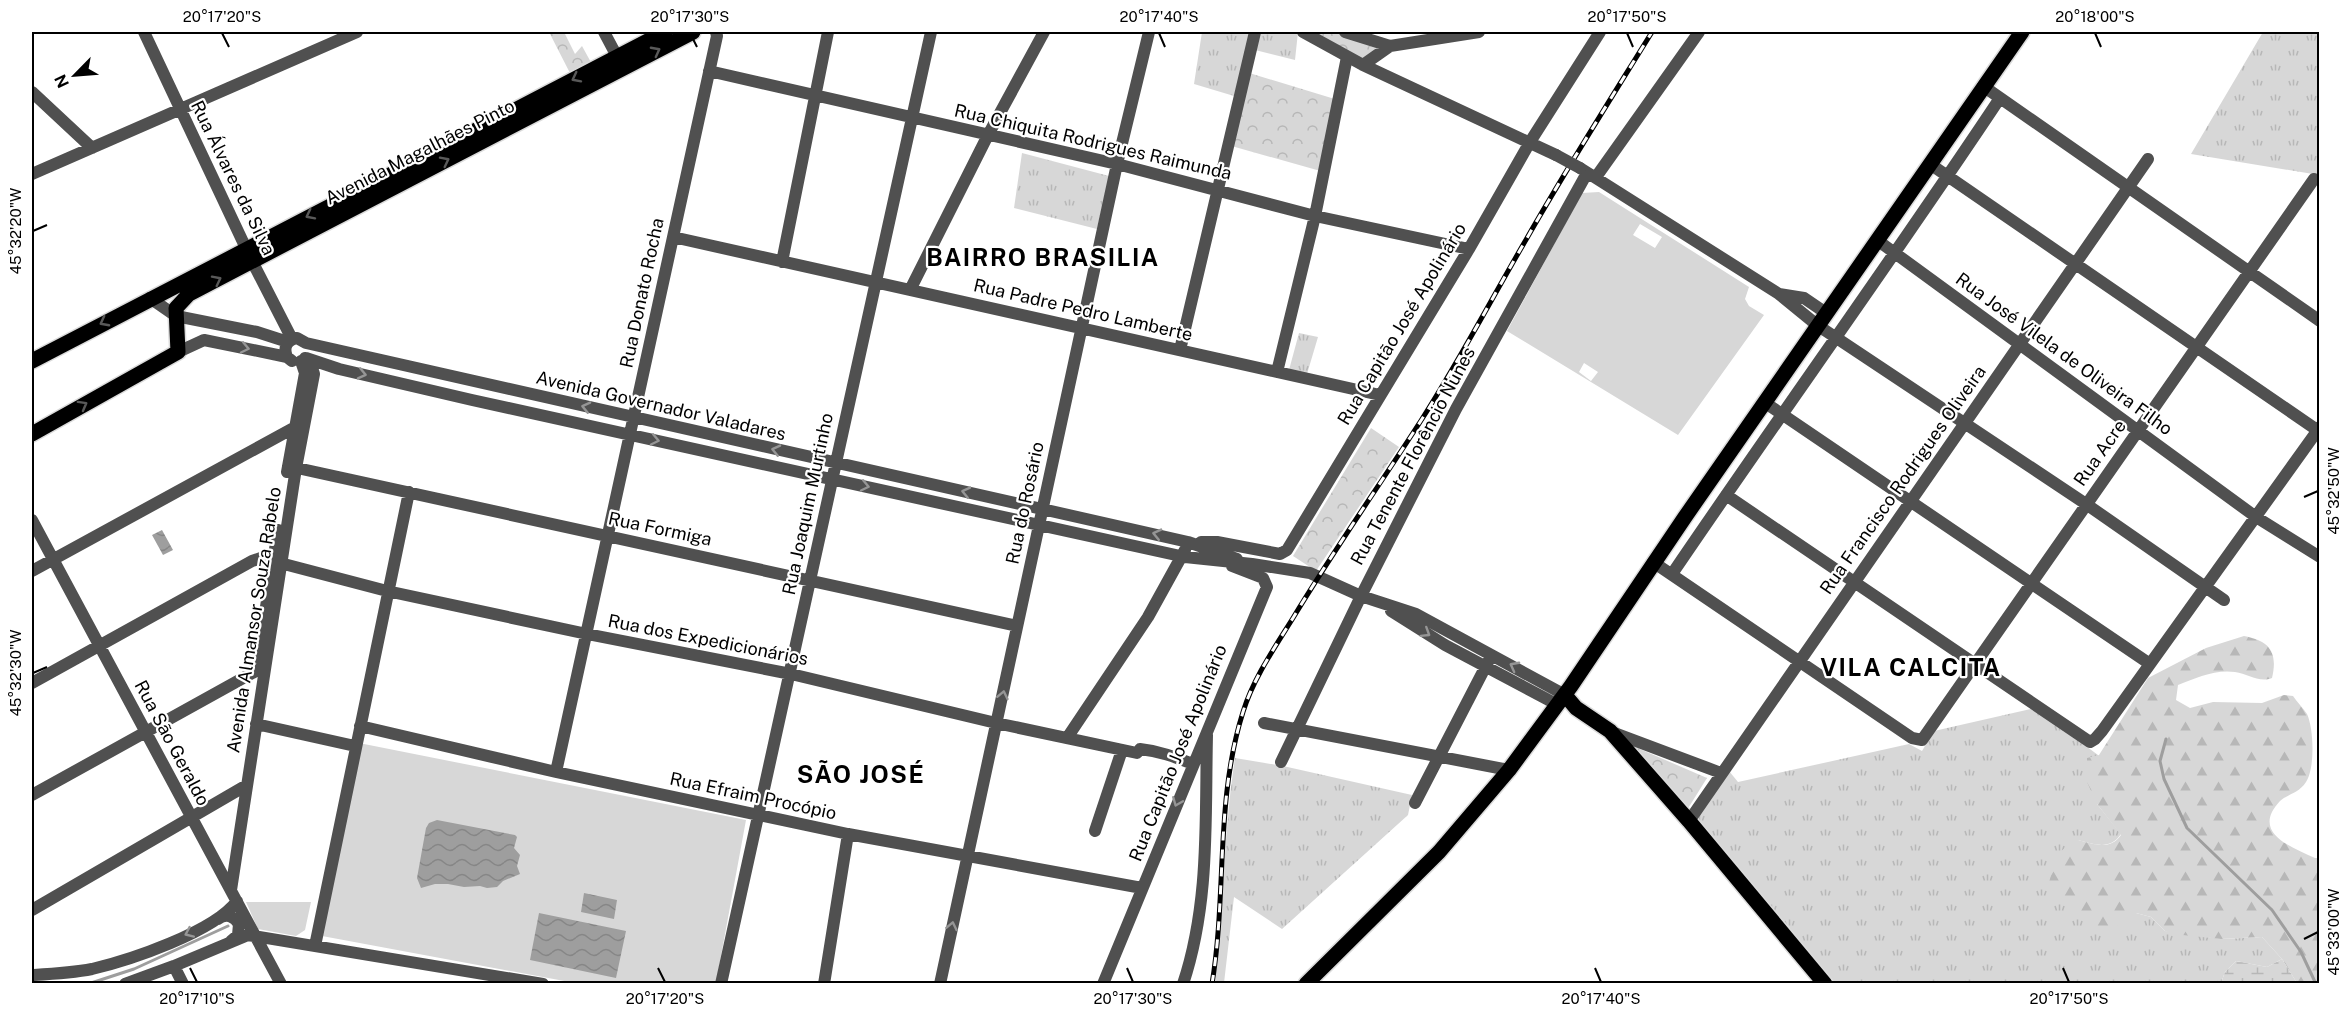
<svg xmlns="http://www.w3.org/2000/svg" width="2351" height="1015" viewBox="0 0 2351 1015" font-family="'Public Sans',sans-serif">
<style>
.grass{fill:url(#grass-tufts)}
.forest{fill:url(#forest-firs)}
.wetland{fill:url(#wetland-marsh)}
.park{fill:url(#park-crowns)}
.pitch{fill:#d7d7d7;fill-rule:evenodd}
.water{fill:url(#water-waves)}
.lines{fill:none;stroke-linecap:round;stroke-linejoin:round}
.stream{stroke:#9e9e9e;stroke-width:3}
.major-casing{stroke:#dbdbdb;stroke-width:18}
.minor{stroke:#505050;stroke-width:12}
.major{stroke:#000;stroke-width:15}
.rail-casing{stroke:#000;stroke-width:5}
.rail{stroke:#fff;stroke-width:3;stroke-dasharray:9;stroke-linecap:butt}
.minor-bridge{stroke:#505050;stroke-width:12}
.oneway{stroke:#595959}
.oneway2{stroke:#969696}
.ticks{fill:none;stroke:#000;stroke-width:2}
.labels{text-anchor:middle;stroke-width:4.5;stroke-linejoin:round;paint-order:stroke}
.street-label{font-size:18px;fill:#000;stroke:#fff}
.district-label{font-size:24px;font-weight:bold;letter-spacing:1.5px;fill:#000;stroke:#fff}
.neatline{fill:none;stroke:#000;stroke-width:2}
.ticks-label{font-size:15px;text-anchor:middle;fill:#000}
</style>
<defs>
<pattern id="grass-tufts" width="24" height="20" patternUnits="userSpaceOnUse" patternTransform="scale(1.5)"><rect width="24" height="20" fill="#d7d7d7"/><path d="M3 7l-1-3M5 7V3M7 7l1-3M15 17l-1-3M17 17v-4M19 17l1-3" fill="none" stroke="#b7b7b7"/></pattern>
<pattern id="forest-firs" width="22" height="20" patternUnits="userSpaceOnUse" patternTransform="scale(1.5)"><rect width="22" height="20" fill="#d7d7d7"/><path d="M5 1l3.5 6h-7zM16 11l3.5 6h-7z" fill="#b7b7b7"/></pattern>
<pattern id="wetland-marsh" width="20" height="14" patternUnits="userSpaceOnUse" patternTransform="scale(1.5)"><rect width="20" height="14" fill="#d7d7d7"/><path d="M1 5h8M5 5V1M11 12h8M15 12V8" fill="none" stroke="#b7b7b7"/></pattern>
<pattern id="park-crowns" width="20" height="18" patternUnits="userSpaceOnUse" patternTransform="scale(1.5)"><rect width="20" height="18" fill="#d7d7d7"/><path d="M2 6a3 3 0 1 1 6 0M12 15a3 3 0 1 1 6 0" fill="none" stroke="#b7b7b7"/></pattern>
<pattern id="water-waves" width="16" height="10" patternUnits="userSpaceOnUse" patternTransform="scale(1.5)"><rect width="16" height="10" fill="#9e9e9e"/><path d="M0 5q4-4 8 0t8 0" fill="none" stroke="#868686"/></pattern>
</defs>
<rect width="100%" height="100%" fill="#fff"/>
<!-- grass -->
<path class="grass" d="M1202 32H1252L1234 96 1194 84Z
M1255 32H1298L1295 60 1251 49Z
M2263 32H2319V175L2191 154Z
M1022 153 1109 176 1097 229 1014 208Z
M1299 333 1318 337 1307 374 1289 370Z
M2035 708 2098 755 2097 804 2121 834C2110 851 2094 844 2078 840L2136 913 2151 917 2165 931 2221 939 2262 937 2282 959 2267 967 2236 961 2225 972 2221 983H1835L1696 819 1729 771 1738 782 1909 744 1922 751 1934 731Z
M1235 758 1283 766 1412 795 1408 815 1282 929 1234 897 1224 983 1215 984C1224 909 1223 833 1235 758Z"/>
<!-- forest -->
<path class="forest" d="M2244 636C2270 641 2278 652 2272 678 2259 683 2248 674 2235 672 2216 669 2195 678 2178 685L2176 700 2190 708 2213 702 2262 703 2284 695 2293 696C2297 702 2303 708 2307 714 2314 729 2315 769 2306 782 2299 793 2288 794 2280 801 2250 833 2292 847 2315 858H2319V982L2317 983H2297L2282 959 2262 937 2221 939 2173 934 2165 931 2151 917 2136 913 2103 936 2062 902 2049 883C2055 860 2056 850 2078 840 2094 844 2110 851 2121 835L2097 804 2087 782V758L2099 755 2148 678 2206 648Z"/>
<!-- wetland -->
<path class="wetland" d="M2282 959 2297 983H2221L2225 972 2236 961 2267 967Z"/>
<!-- park -->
<path class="park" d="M549 32H564L575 54 582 46 593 66 572 77Z
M1303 32H1345L1390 46 1363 65Z
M1246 72 1338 100 1324 172 1228 145Z
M1371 428 1399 447 1316 571 1293 556Z
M1626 743 1707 778 1687 810Z"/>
<!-- pitch -->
<path class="pitch" d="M1599 192 1749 287 1745 299 1749 306 1764 315 1678 435 1507 331 1582 193ZM1640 224 1662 237 1655 248 1633 235ZM1584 363 1598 372 1591 381 1579 372Z
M359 743 746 820 716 983H575L322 936Z
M246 902H311L305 930 296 936 258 929Z"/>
<!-- water -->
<path class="water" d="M162 530 173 550 163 555 152 535Z
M437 820 515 835 517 837 514 848 520 855 517 866 520 874 503 881 497 887 487 888 480 886 464 887 448 884H435L421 888 417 878 426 828 429 823Z
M584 893 617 900 614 919 581 912Z
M539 913 626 931 616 978 530 960Z"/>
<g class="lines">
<!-- stream -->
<path class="stream" d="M2166 739 2160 761 2164 779 2187 828 2272 910 2301 952 2316 984
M88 984 134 969 228 926"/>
<defs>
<path id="major" d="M32 361 665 32
M32 434 178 352 176 308 189 294 693 32
M1565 695 1576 708 1610 731 1689 821 1825 984
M1306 984 1439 852 1509 770 1571 686 1685 517 2022 32"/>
</defs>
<!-- major casing -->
<use href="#major" class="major-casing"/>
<!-- minor -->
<path class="minor" d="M144 32 252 261 292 339
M604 32 621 64
M1303 32 1363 65 1556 155
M1345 32 1390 46 1479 32
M1363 65 1390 46
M709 71 1117 164 1315 216 1469 249
M1983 86 2320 321
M32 92 92 148
M1930 164 2320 432
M1580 168 1779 294 1817 325 2086 504 2224 600
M32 174 357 32
M1596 177 1699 32
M673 237 1380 395
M1877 240 2256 517 2320 557
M782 262 828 32
M910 290 988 135 1044 32
M1779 294 1804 298 1826 313
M150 298 176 316 257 332 288 342
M1180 350 1255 32
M178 352 204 340 287 357 292 361
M287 357C283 347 287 340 297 338L306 343 1188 542 1237 559
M306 358 339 369 472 400 1185 557 1252 564 1310 573 1361 596 1416 614 1565 695
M1277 372 1315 216 1347 57
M1764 402 2150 664
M288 466 1017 626
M287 472 305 373 301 361
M1726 495 2090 742 2095 739 2102 731 2320 427
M32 520 281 984
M1201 542H1217L1280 554 1287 550 1469 249 1530 142 1600 32
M1653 562 1912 738 1922 740 2314 179
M32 571 299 425
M1672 574C1780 415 1893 259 2000 98
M1391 611 1445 645 1558 705
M258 658 278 530
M32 683 252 561 261 558 387 591 587 634 791 674 996 723 1137 753 1140 749C1159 751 1175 757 1193 764
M1264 723 1509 770
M256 724 355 746
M360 726 556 772 848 834 1142 888
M1612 732 1721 773
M1067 738 1148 617 1185 550
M1281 762 1361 596 1456 409 1587 173
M556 772 717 36 716 32
M32 795 265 666
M1415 803 1489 660
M1689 821 2148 159
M1095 831 1122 750
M231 890 296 468 314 374 312 368 305 358
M32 910 247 785
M218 919C226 913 234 916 239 924L238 935 231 941
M315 946 409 492
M174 966 183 984
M32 975C51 974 72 973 92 969 130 960 214 932 237 901
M125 984 174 966 248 935 543 984
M721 984 931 32
M824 984 848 834
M940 984 1117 164 1149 32
M1103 984 1267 587 1263 578 1232 566
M1183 984C1210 903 1205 819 1207 735"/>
<!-- major -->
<use href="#major" class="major"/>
<defs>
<path id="rail" d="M1212 984C1227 893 1215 800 1243 712 1253 679 1275 647 1293 618 1334 550 1379 486 1422 419 1459 361 1492 298 1527 238 1567 168 1610 100 1652 32"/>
</defs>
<!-- rail casing -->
<use href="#rail" class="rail-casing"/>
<!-- rail -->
<use href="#rail" class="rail"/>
<!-- minor-bridge -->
<path class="minor-bridge" d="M1556 155 1580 168"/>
</g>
<!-- one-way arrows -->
<defs><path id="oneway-chevron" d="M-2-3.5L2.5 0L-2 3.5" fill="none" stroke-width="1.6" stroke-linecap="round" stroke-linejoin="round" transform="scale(1.5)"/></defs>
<g class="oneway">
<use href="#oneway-chevron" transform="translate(656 51) rotate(-28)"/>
<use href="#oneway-chevron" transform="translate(576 78) rotate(153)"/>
<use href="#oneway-chevron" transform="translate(445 161) rotate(-27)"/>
<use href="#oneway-chevron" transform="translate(310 215) rotate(153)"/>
<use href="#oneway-chevron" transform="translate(217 280) rotate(-27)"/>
<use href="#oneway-chevron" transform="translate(104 322) rotate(152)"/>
<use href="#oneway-chevron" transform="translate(83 405) rotate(-29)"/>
</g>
<g class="oneway2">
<use href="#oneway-chevron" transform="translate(245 348) rotate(12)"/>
<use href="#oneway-chevron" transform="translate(362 374) rotate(13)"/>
<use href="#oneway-chevron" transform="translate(586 407) rotate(-167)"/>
<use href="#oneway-chevron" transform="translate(655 440) rotate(12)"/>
<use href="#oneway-chevron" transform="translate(776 450) rotate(-167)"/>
<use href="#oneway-chevron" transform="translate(865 486) rotate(12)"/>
<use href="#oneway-chevron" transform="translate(966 492) rotate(-167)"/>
<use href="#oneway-chevron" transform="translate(1157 534) rotate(-167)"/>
<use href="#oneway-chevron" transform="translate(1426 633) rotate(32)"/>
<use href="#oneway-chevron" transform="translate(1514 666) rotate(-152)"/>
<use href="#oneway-chevron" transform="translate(1003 695) rotate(-78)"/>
<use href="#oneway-chevron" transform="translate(1177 802) rotate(112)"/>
<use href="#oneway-chevron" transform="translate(952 926) rotate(-78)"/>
<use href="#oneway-chevron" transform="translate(189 933) rotate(156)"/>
</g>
<!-- ticks -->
<path class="ticks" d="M222 33 229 47M690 33 697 47M1159 33 1165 47M1627 33 1633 47M2095 33 2101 47M33 231 47 225M2304 497 2318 491M33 673 47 667M2304 939 2318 932M190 968 197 982M658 968 665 982M1127 968 1133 982M1595 968 1601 982M2063 968 2069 982"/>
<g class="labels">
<!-- street labels -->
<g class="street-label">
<text transform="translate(1093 142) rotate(13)" y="6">Rua Chiquita Rodrigues Raimunda</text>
<text transform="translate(420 152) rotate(-27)" y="6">Avenida Magalhães Pinto</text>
<text transform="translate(233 178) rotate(64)" y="6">Rua Álvares da Silva</text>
<text transform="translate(642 293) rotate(-78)" y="6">Rua Donato Rocha</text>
<text transform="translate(1083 310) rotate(13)" y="6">Rua Padre Pedro Lamberte</text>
<text transform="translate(1402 324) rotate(-59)" y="6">Rua Capitão José Apolinário</text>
<text transform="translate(2064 354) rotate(36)" y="6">Rua José Vilela de Oliveira Filho</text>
<text transform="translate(661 406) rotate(13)" y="6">Avenida Governador Valadares</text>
<text transform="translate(2100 453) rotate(-55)" y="6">Rua Acre</text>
<text transform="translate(1413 456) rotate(-62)" y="6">Rua Tenente Florêncio Nunes</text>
<text transform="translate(1903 480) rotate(-55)" y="6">Rua Francisco Rodrigues Oliveira</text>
<text transform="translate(1025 503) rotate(-78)" y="6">Rua do Rosário</text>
<text transform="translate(808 504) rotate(-78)" y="6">Rua Joaquim Murtinho</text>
<text transform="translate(660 529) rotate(12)" y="6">Rua Formiga</text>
<text transform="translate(254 620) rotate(-81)" y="6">Avenida Almansor Souza Rabelo</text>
<text transform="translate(708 640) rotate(11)" y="6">Rua dos Expedicionários</text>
<text transform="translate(172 743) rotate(62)" y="6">Rua São Geraldo</text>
<text transform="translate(1178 753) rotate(-68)" y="6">Rua Capitão José Apolinário</text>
<text transform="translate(753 796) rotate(12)" y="6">Rua Efraim Procópio</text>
</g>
<!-- district labels -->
<g class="district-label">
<text x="1043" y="266">BAIRRO BRASILIA</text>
<text x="1911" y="676">VILA CALCITA</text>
<text x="861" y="783">SÃO JOSÉ</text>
</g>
</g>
<!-- border -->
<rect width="2351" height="1015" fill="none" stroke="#ffffff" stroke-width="66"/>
<!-- north arrow -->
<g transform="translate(75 75) rotate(245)" stroke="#ffffff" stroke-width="4.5" paint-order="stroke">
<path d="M0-4.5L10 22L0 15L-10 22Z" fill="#000000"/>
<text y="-9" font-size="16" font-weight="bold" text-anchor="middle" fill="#000000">N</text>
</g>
<rect x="33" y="33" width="2285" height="949" class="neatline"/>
<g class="ticks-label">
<text x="222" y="22">20°17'20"S</text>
<text x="690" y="22">20°17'30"S</text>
<text x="1159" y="22">20°17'40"S</text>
<text x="1627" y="22">20°17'50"S</text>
<text x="2095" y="22">20°18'00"S</text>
<text transform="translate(16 231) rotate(-90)" y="5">45°32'20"W</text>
<text transform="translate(2334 491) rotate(-90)" y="5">45°32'50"W</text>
<text transform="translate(16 673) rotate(-90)" y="5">45°32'30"W</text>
<text transform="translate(2334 932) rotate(-90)" y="5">45°33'00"W</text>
<text x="197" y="1004">20°17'10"S</text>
<text x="665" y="1004">20°17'20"S</text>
<text x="1133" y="1004">20°17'30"S</text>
<text x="1601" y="1004">20°17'40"S</text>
<text x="2069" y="1004">20°17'50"S</text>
</g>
</svg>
